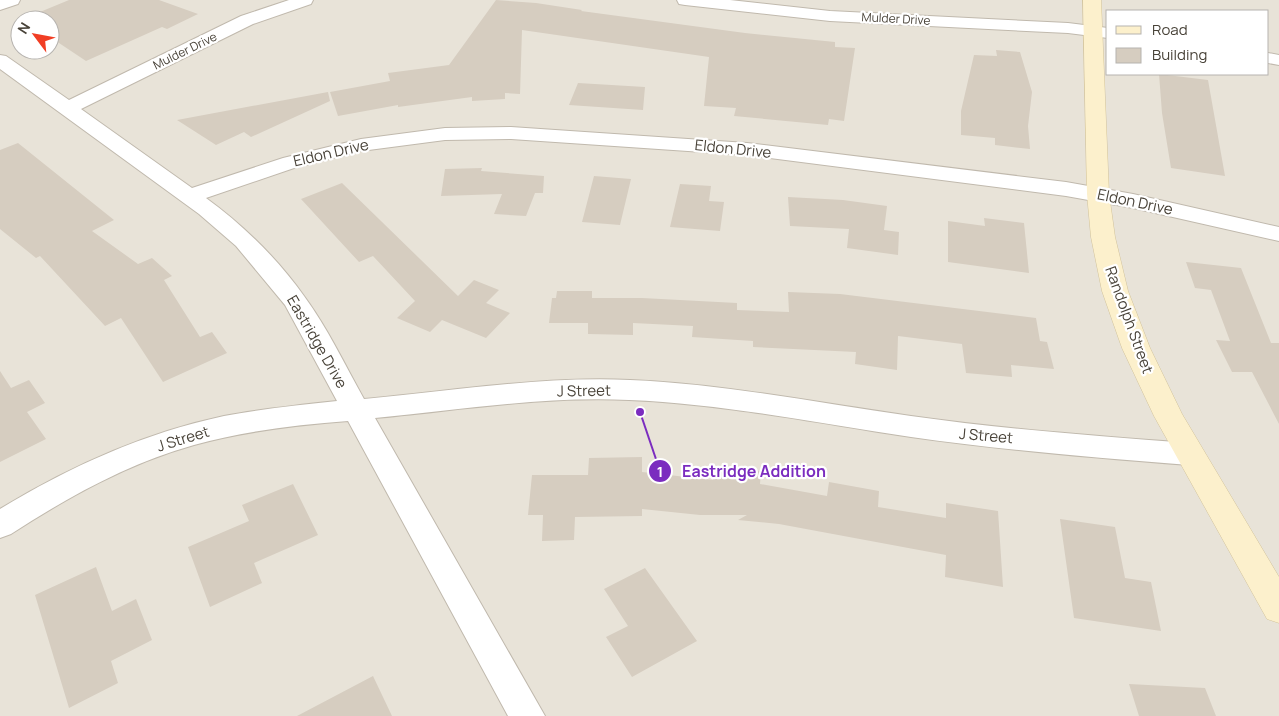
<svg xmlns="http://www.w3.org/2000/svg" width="1279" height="716" viewBox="0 0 1279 716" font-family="Manrope,sans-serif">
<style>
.residential{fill:#e8e3d8;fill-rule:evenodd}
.building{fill:#d6cdc0}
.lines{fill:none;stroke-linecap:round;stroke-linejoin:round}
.street-casing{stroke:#c0b9ad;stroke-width:2}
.secondary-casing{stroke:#d2c39b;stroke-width:1}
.street{fill:#fff;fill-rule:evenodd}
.secondary{fill:#fcf0cc;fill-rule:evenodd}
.labels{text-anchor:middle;stroke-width:4.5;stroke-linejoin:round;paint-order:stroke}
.far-street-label{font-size:12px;fill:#484238;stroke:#fff}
.street-label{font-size:15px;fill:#484238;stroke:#fff}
.leader{fill:none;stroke:#7b2cbf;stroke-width:2}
.callout-dot{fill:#7b2cbf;stroke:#fff;stroke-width:2}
.mark-label{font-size:15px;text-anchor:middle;font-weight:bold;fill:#fff}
.callout-label{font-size:16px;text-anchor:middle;font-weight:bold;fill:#7b2cbf;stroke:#fff;stroke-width:4.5;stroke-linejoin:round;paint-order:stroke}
</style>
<rect width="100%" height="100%" fill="#f4f1ea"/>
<!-- residential -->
<path class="residential" d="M0 0H1279V716H0ZM1108 11H1268V74H1108ZM20 20H50V50H20Z"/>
<!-- building -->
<path class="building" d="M69 0H159L198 14 167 29 162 27 86 61 50 37V20L23 19Z
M496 0 536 3 582 10 581 11 745 33 835 42V47L855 48 844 121 829 119 828 125 734 116 736 108 704 106 709 57 522 30 520 94 505 93V99L472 101V97L398 107V105L338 116 330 92 390 81 388 73 449 65Z
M996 50 1020 52 1032 92 1028 126 1030 149 995 145V138L961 135V111L974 55 997 56Z
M1159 74 1208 80 1225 176 1171 168 1162 113Z
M578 83 645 87 643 110 569 105Z
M328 92 330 101 251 137 244 132 216 145 177 120Z
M18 143 114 220 92 231 138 264 152 258 172 276 164 280 200 337 212 332 227 353 163 382 121 318 105 326 40 256 36 258 0 229V150Z
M482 168 481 171 544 176 543 193H535L526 216 494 214 502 194 441 196 445 169Z
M594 176 631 179 620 225 582 222Z
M342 183 458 296 474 280 499 290 486 303 510 313 486 338 442 320 430 332 397 318 415 301 373 256 359 262 301 199Z
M680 184 711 186 709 201 724 202 720 231 670 227Z
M788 197 843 200 887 206 884 230 899 232 898 255 847 248 849 229 790 226Z
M984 218 1024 223 1029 273 948 262V221L985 226Z
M1186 262 1241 268 1271 343H1279V424L1252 372H1232L1216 340 1230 341 1211 290 1195 288Z
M557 291H592V298H642L737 303V310L789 312 788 292 840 294 1036 318 1040 341 1047 342 1054 369 1011 365 1012 377 966 373 962 344 898 336 897 370 855 364 856 352 753 347V341L692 337 693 326 633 323V335L588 334V323H549L552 298H556Z
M0 371 11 388 29 380 45 403 27 412 46 439 0 462Z
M642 457V472L713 480 715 466 761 471 760 484 827 496 829 482 879 491 878 507 946 518V503L998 511 1003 587 945 577 946 555 779 524 738 520 747 515H700L642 509V516L575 517 574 540 542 541 543 515H528L532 475H588L589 458Z
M293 484 318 535 254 563 262 583 210 607 188 547 249 521 242 505Z
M1060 519 1115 527 1125 578 1151 582 1161 631 1074 618Z
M96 567 112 611 136 599 152 640 111 661 118 683 69 708 35 595Z
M645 568 697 641 632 677 606 637 628 626 604 589Z
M373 676 392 716H297Z
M1129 684 1205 688 1216 716H1139Z"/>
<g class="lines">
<defs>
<path id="street" d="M0 0H20L18 4 0 10Z
M289 0H313L311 4 253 24 81 109 192 188 283 158 361 139 445 128 511 127 747 143 1066 182 1133 194 1279 227V241L1133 208 1066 196 747 155 511 139 445 140 361 151 297 167 206 198C243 225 277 258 304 296 327 327 345 365 364 399 453 391 541 376 630 380 725 384 818 403 911 416 1003 429 1096 436 1189 443L1199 446 1203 454 1199 462 1189 465C1096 458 1003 450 911 437 817 423 724 404 629 400 544 396 460 410 375 418L545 716H508L348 421C296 425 244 431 194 445 129 463 68 497 11 534L0 538V509C69 467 144 433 224 416 261 409 299 405 337 401L285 305 236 246 199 214 0 69V55L6 56 69 100 241 16Z
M677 0H730L830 11 1068 23 1108 28V38L1068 33 830 21 685 5 679 4Z
M1268 53 1279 55V65L1268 63Z"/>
<path id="secondary" d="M1083 0H1101L1109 194 1115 237 1128 291 1150 348 1182 414 1279 577V623L1267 619 1154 416 1122 348 1102 291 1091 237 1087 194Z"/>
</defs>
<!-- street casing -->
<use href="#street" class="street-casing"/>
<!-- secondary casing -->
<use href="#secondary" class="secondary-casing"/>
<!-- street -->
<use href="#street" class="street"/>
<!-- secondary -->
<use href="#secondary" class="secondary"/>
</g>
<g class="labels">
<!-- far-street labels -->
<g class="far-street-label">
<text transform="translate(896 19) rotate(3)" y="4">Mulder Drive</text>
<text transform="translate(185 51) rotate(-26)" y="4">Mulder Drive</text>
</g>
<!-- street labels -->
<g class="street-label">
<text transform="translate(733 149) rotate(6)" y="5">Eldon Drive</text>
<text transform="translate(331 153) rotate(-13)" y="5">Eldon Drive</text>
<text transform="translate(1135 202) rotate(12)" y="5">Eldon Drive</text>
<text transform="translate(1129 320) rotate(70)" y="5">Randolph Street</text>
<text transform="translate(317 342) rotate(60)" y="5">Eastridge Drive</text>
<text transform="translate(584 391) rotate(-1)" y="5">J Street</text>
<text transform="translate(986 436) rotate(5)" y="5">J Street</text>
<text transform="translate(183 439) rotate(-17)" y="5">J Street</text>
</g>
</g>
<!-- callouts -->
<path class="leader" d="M640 412L660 471"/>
<g class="callout-dot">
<circle cx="640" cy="412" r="5"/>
<circle cx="660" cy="471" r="12"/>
</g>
<g class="mark-label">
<text x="660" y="477">1</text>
</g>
<g class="callout-label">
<text x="754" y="477">Eastridge Addition</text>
</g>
<!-- legend -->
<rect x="1106" y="10" width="162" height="65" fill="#ffffff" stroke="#b6b3af"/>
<rect x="1116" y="26" width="25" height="8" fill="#fcf0cc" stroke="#b6b3af"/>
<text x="1152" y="35" font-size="15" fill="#484238">Road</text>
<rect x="1116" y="48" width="25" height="15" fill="#d6cdc0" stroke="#b6b3af"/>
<text x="1152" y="60" font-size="15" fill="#484238">Building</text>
<!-- north arrow -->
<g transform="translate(35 35) rotate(302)"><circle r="24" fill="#ffffff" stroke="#b6b3af"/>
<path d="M0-4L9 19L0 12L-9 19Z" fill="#f13e24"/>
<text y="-8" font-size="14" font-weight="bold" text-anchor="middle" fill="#484238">N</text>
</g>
</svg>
